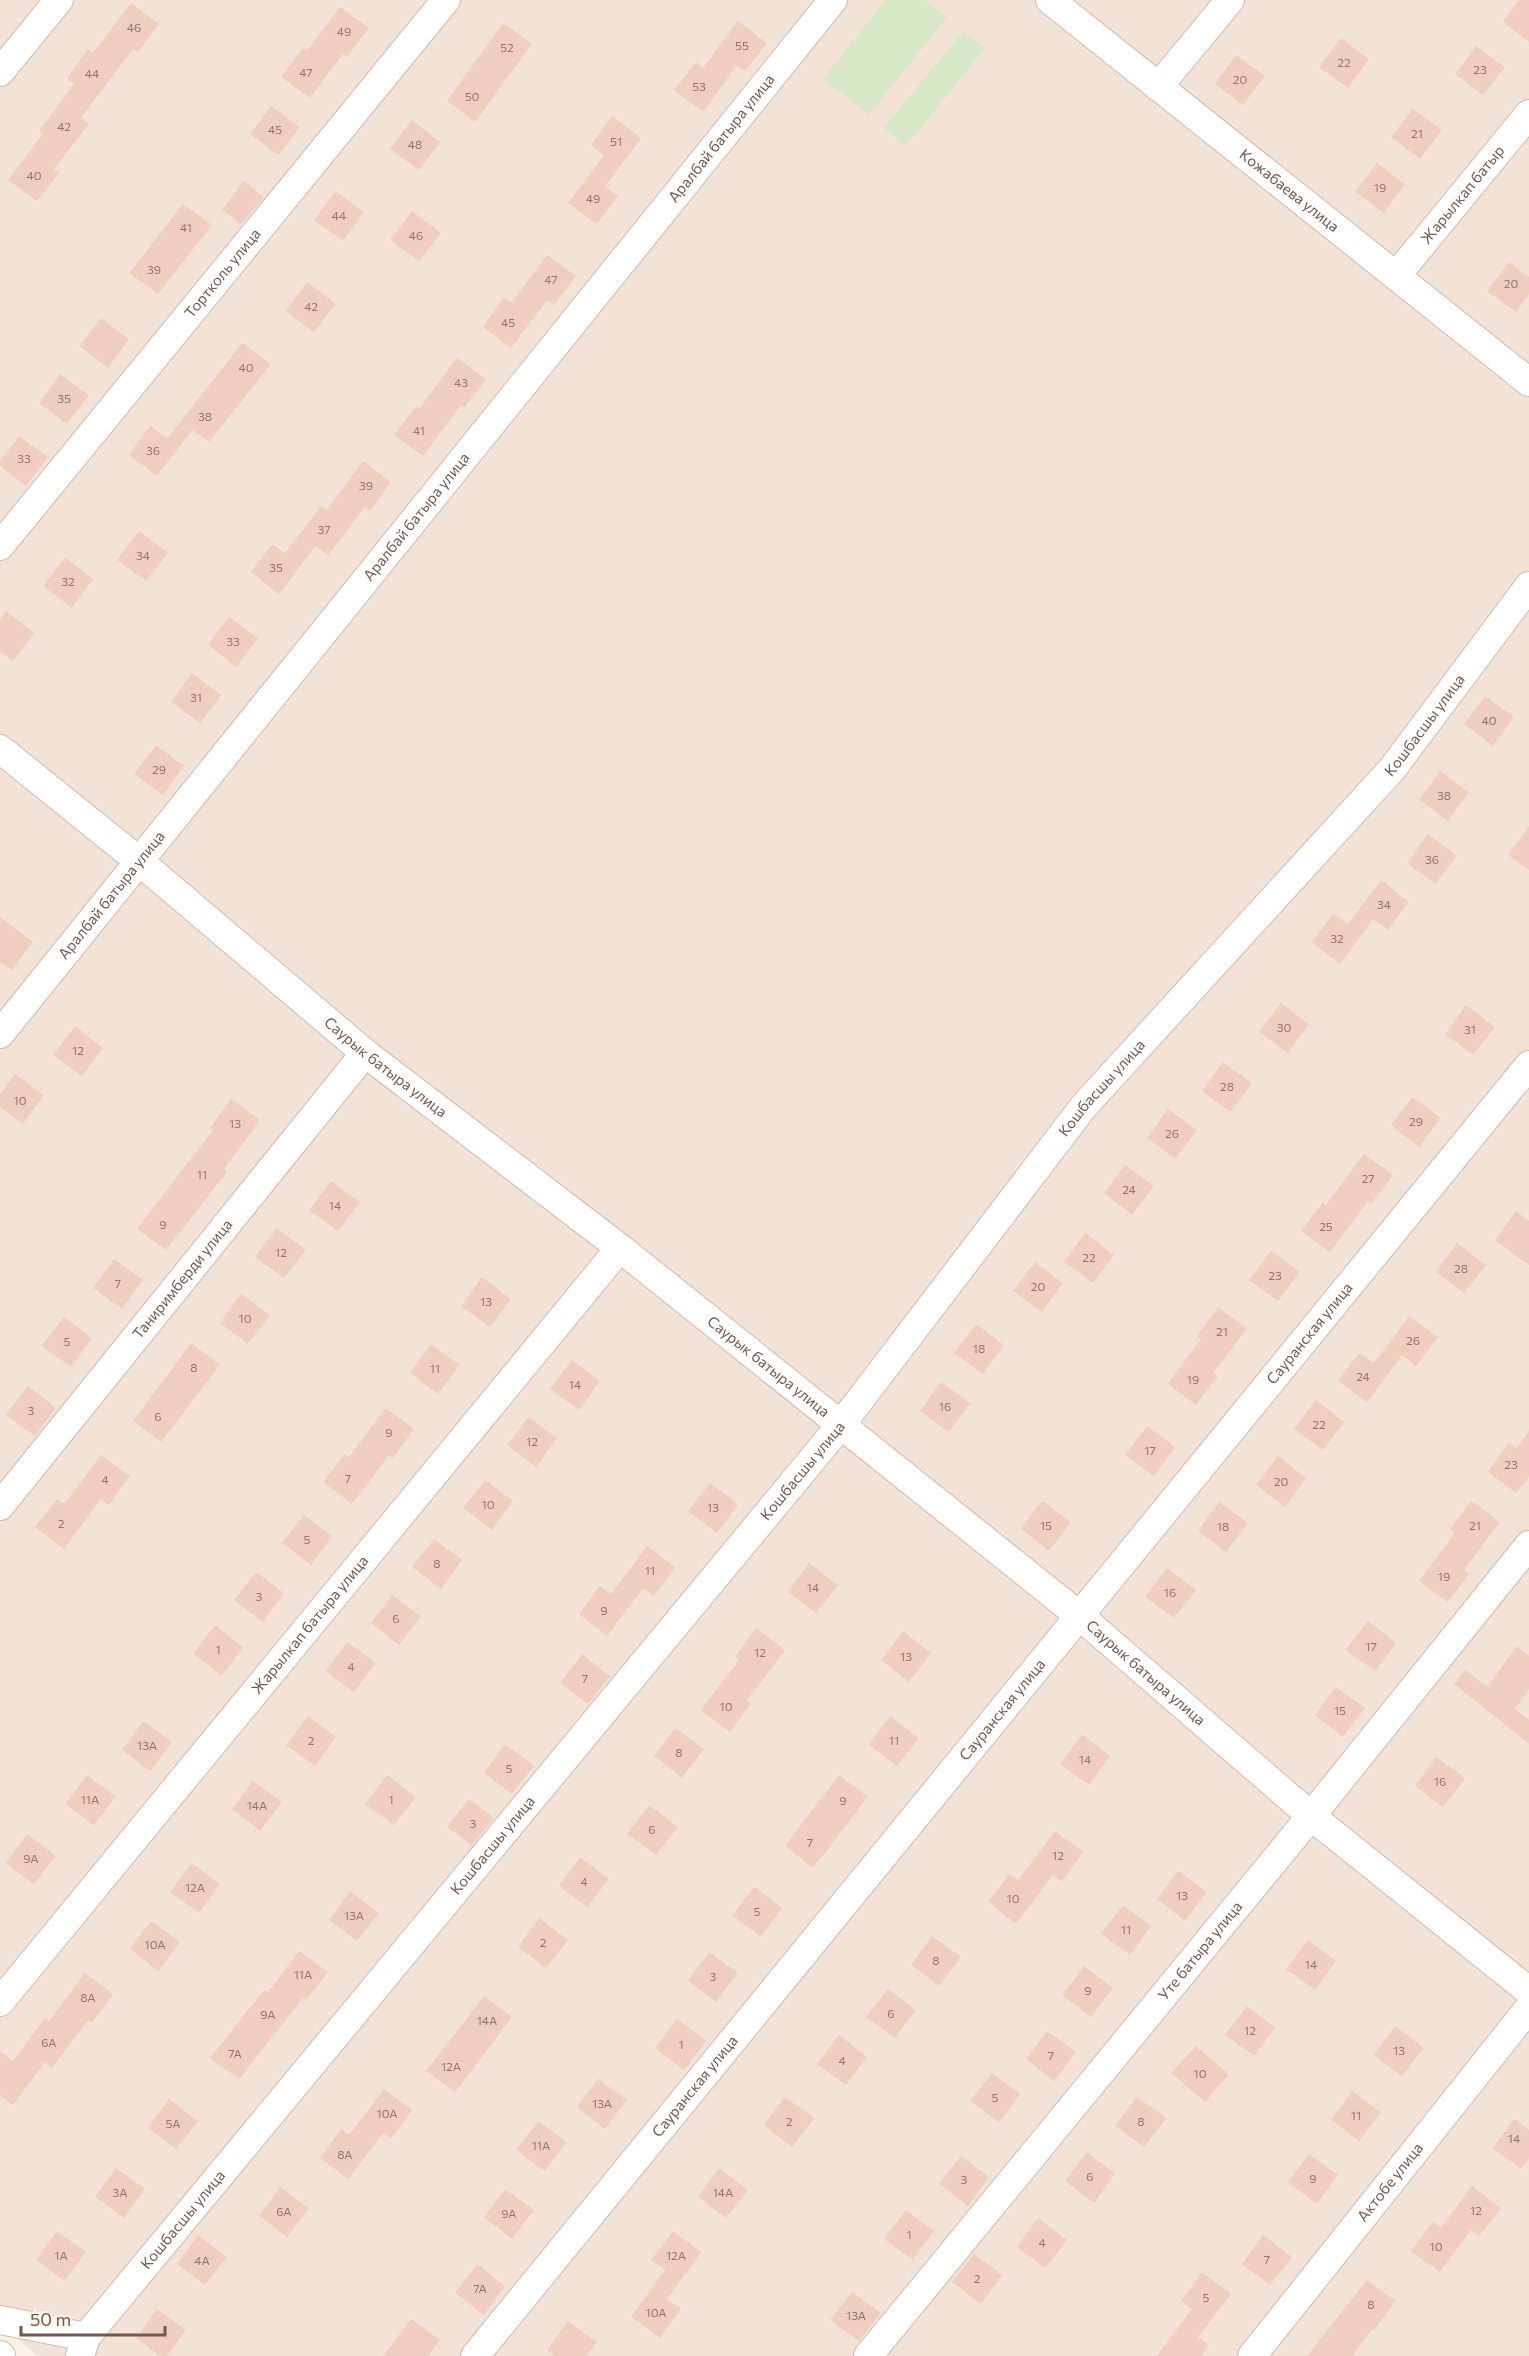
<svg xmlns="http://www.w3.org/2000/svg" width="1529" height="2356" viewBox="0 0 1529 2356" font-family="Commissioner,sans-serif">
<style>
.residential{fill:#f2e3d6}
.green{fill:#d7e8c6}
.building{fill:#efcec0}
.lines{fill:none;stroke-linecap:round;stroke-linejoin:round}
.minor-casing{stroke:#cebbb1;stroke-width:30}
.minor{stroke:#fff;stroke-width:28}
.labels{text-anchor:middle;stroke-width:6;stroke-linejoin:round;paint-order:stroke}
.number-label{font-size:12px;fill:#92756a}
.street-label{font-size:15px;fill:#73574d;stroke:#fef6ed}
</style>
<rect width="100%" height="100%" fill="#fbf1e7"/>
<!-- residential -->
<path class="residential" d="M0 0H1529V2356H38L0 2324Z"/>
<!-- green -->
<path class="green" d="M886 0H924L947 17 869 115 823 79Z
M963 31 985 48 906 146 884 128Z"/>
<!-- building -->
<path class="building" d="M1519 0H1529V42L1503 22Z
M131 3 159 24 138 52 133 49 81 118 89 124 54 169 59 173 37 201 8 180 43 134 39 131 74 84 67 78 88 49 93 53Z
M340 7 369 28 347 57 343 54 310 98 281 77 303 48 307 51Z
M738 21 767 43 745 71 737 65 703 112 674 90 696 62 703 68Z
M503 23 532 44 475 122 447 101Z
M1341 38 1369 59 1348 88 1319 67Z
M1476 46 1505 67 1483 95 1455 74Z
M1236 55 1265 76 1243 105 1215 84Z
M271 106 300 127 278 155 250 134Z
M1413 109 1442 130 1420 159 1391 137Z
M612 116 641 138 605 186 618 196 597 224 568 203 604 155 591 145Z
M412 120 440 142 419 170 390 149Z
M1377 163 1405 184 1384 213 1355 192Z
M244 181 264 197 241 224 222 210Z
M336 191 364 213 343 241 314 220Z
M183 204 212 225 158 294 129 273Z
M412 211 441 233 419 261 390 240Z
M547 255 576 276 554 305 547 300 511 348 483 327 504 298 511 303Z
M1509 262 1529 277V294L1516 312 1487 291Z
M307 282 336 304 314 332 286 311Z
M101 318 129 339 108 368 79 346Z
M242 343 271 364 209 442 192 430 157 476 129 455 150 426 167 439Z
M457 358 486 379 464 408 461 405 423 456 394 435 416 406 419 409Z
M60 374 89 395 67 424 39 403Z
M19 436 48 457 26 486 0 466V461Z
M363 461 391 482 370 511 365 507 328 555 315 546 279 594 251 572 272 544 285 553 321 506 327 510Z
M139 531 168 553 146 581 117 560Z
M65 557 93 579 72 608 43 586Z
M6 611 34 633 13 661 0 652V619Z
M229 617 258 638 236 667 208 645Z
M192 673 221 695 200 723 171 702Z
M1485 696 1514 717 1493 746 1464 724Z
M156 745 184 766 163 795 134 774Z
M1440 771 1469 792 1448 821 1419 800Z
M1529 826V870L1508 855Z
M1428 834 1457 856 1435 884 1407 863Z
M1381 880 1409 902 1388 930 1373 919 1340 964 1312 942 1333 914 1348 924Z
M0 917 33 942 12 970 0 962Z
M1281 1003 1309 1024 1288 1053 1259 1032Z
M1466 1005 1495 1027 1473 1055 1445 1034Z
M75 1026 103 1048 82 1076 53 1055Z
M1223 1062 1252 1083 1230 1112 1202 1091Z
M15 1074 44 1095 23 1124 0 1107V1094Z
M1412 1097 1441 1118 1419 1147 1391 1125Z
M231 1099 260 1120 224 1169 227 1172 166 1250 137 1229 213 1130 210 1128Z
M1168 1109 1197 1130 1175 1159 1147 1138Z
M1364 1154 1393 1175 1371 1204 1368 1201 1330 1252 1301 1231 1323 1202 1326 1205Z
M1125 1165 1154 1186 1132 1215 1104 1193Z
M331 1181 360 1202 338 1231 309 1210Z
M1516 1211 1529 1221V1265L1495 1240Z
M277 1228 306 1250 284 1278 255 1257Z
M1085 1233 1114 1255 1093 1283 1064 1262Z
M1457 1243 1486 1265 1464 1293 1436 1272Z
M1271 1251 1300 1272 1278 1301 1249 1280Z
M114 1259 143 1280 122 1309 93 1288Z
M1035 1262 1063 1283 1042 1312 1013 1291Z
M482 1277 511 1299 490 1327 461 1306Z
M241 1294 270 1315 248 1344 220 1323Z
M1218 1307 1247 1329 1213 1373 1218 1376 1196 1405 1168 1384 1201 1339 1197 1336Z
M1409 1316 1438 1337 1416 1366 1402 1355 1367 1402 1338 1381 1359 1353 1374 1363Z
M64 1317 92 1338 71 1367 42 1346Z
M976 1324 1004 1345 983 1374 954 1353Z
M191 1343 220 1365 161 1442 133 1421Z
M431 1344 460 1365 438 1394 410 1373Z
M572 1360 600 1381 579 1410 550 1389Z
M941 1382 970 1403 949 1432 920 1411Z
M28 1386 56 1408 35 1436 6 1415Z
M1316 1400 1344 1422 1323 1450 1294 1429Z
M386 1408 414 1429 393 1458 389 1455 352 1504 323 1482 345 1454 349 1457Z
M529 1417 557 1438 536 1467 507 1445Z
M1147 1426 1175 1447 1154 1476 1125 1455Z
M1529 1431V1477L1516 1493 1488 1472 1509 1443 1516 1448Z
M101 1455 130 1476 109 1505 101 1499 64 1549 35 1527 57 1499 64 1504Z
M1278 1456 1306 1478 1285 1507 1256 1485Z
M485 1480 513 1501 492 1530 463 1508Z
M710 1483 738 1504 717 1533 688 1511Z
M1042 1501 1071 1522 1049 1551 1021 1529Z
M1471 1501 1500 1522 1464 1570 1469 1574 1448 1602 1419 1581 1455 1533 1450 1529Z
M1219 1502 1248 1523 1226 1552 1198 1531Z
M304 1515 332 1536 311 1565 282 1543Z
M434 1539 462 1560 441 1589 412 1567Z
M647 1546 675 1567 654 1596 643 1588 607 1636 579 1614 600 1586 611 1594Z
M809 1563 838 1585 816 1613 788 1592Z
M1167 1568 1196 1590 1174 1618 1145 1597Z
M256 1572 284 1593 263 1622 234 1600Z
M392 1595 421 1616 399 1645 371 1623Z
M1368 1621 1396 1643 1375 1671 1346 1650Z
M215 1625 243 1647 222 1675 193 1654Z
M756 1628 785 1650 747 1700 751 1703 730 1732 701 1710 739 1660 735 1657Z
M903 1631 931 1653 909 1682 881 1660Z
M347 1642 376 1663 354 1692 326 1671Z
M1517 1646 1529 1656V1689L1515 1709 1529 1720V1744L1454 1684 1465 1670 1487 1687Z
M582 1654 610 1676 588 1704 560 1683Z
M1336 1687 1365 1708 1343 1737 1315 1715Z
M308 1716 336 1737 315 1766 286 1745Z
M890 1716 919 1738 897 1766 869 1745Z
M143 1721 172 1742 150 1771 122 1750Z
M675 1728 704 1749 682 1778 654 1756Z
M1082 1735 1110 1756 1089 1785 1060 1764Z
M505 1744 534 1766 512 1794 484 1773Z
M1436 1757 1465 1778 1443 1807 1415 1786Z
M87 1775 116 1797 94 1825 65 1804Z
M387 1775 416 1797 394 1825 365 1804Z
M839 1775 868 1797 813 1868 785 1846Z
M253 1781 282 1802 260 1831 232 1809Z
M469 1799 494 1818 472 1845 447 1827Z
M649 1805 678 1827 656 1855 627 1834Z
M1055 1831 1083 1852 1062 1881 1053 1875 1016 1924 988 1902 1009 1874 1018 1880Z
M27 1834 56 1856 34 1884 6 1863Z
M580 1857 609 1879 587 1907 559 1886Z
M192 1863 220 1885 199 1913 170 1892Z
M1178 1871 1207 1892 1185 1921 1157 1899Z
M754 1887 782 1908 761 1937 732 1915Z
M350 1891 379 1913 357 1941 329 1920Z
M1123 1905 1151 1926 1130 1955 1101 1934Z
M539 1918 568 1940 546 1968 518 1947Z
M151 1921 180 1942 158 1971 130 1949Z
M932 1936 961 1957 939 1986 911 1965Z
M1308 1940 1336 1961 1315 1990 1286 1969Z
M299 1951 328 1972 306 2000 303 1998 239 2079 210 2058 264 1990 268 1992Z
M709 1952 738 1973 716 2002 688 1981Z
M1084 1966 1113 1988 1091 2017 1062 1995Z
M85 1973 113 1994 92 2023 88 2020 52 2068 45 2062 13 2105 0 2095V2051L13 2061 45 2018 49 2021Z
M888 1989 916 2010 895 2038 866 2017Z
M484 1996 512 2017 455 2092 426 2071Z
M1247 2006 1275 2028 1254 2056 1225 2035Z
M677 2019 706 2041 684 2070 655 2048Z
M1395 2026 1424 2048 1402 2076 1374 2055Z
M1047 2031 1076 2052 1054 2081 1026 2059Z
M839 2035 867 2057 846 2085 817 2064Z
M1196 2046 1229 2074 1205 2102 1171 2073Z
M992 2073 1020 2094 999 2122 970 2101Z
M598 2079 627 2100 605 2129 577 2107Z
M384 2089 412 2110 391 2139 383 2133 348 2179 320 2158 341 2129 349 2135Z
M1352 2091 1381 2112 1359 2141 1331 2120Z
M785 2097 814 2118 792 2147 764 2125Z
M1137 2097 1166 2118 1144 2147 1115 2126Z
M169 2099 198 2121 176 2149 148 2128Z
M1514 2119 1529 2130V2159L1521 2169 1493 2148Z
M538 2121 566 2142 545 2171 516 2150Z
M1087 2152 1115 2174 1094 2203 1065 2181Z
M1309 2154 1338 2175 1317 2204 1288 2182Z
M961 2156 989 2177 968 2206 939 2184Z
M116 2168 145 2189 124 2218 95 2197Z
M719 2168 748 2190 726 2218 698 2197Z
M1472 2186 1501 2208 1479 2236 1471 2230 1440 2272 1411 2251 1433 2222 1441 2228Z
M280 2187 309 2208 287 2237 259 2216Z
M505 2189 534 2210 512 2239 484 2217Z
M906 2210 934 2231 913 2260 884 2239Z
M1038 2218 1067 2240 1045 2268 1017 2247Z
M57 2231 86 2252 64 2281 36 2259Z
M673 2231 701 2252 667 2299 681 2309 660 2338 631 2317 665 2270 651 2260Z
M198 2235 227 2257 205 2285 177 2264Z
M1263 2235 1292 2257 1270 2285 1242 2264Z
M974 2254 1002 2275 981 2304 952 2282Z
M477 2264 505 2286 484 2315 455 2293Z
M1202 2272 1231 2294 1198 2337 1209 2345 1201 2356H1157L1192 2309 1181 2301Z
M1367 2280 1396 2301 1374 2330 1372 2329 1352 2356H1307Z
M852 2292 881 2313 859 2341 830 2320Z
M157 2309 186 2330 167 2356H160L136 2338Z
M411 2319 440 2340 428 2356H383Z
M568 2321 597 2342 586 2356H555L547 2350Z"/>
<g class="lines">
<defs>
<g id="minor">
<path id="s1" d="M1050 0 1529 382"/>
<path d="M0 72 59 0"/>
<path d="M1158 87 1230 0"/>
<path id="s2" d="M1396 276 1529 114"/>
<path id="s3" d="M0 546 446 0"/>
<path id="s4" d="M0 749 139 861 365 1053 620 1248 1081 1617 1311 1816 1529 1991"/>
<path id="s5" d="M0 1034 833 0"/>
<path id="s6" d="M0 1506 365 1053"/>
<path id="s7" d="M0 2002 620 1248"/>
<path d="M0 2320 86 2337"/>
<path d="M0 2355 1 2356"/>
<path id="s8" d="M80 2356 86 2337 840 1426 1084 1106 1393 768 1529 586"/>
<path id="s9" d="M475 2356 1529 1065"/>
<path id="s10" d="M868 2356 1311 1816 1529 1545"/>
<path id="s11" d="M1252 2356 1529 2008"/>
</g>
</defs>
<!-- minor casing -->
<use href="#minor" class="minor-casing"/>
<!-- minor -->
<use href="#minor" class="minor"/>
</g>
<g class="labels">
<!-- number labels -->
<g class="number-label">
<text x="134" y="32">46</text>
<text x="344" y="36">49</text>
<text x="742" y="50">55</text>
<text x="507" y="52">52</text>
<text x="1344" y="67">22</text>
<text x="1480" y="74">23</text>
<text x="306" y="77">47</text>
<text x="92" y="78">44</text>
<text x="1240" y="84">20</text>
<text x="699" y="91">53</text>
<text x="472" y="101">50</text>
<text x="64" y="131">42</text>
<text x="275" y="134">45</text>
<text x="1417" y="138">21</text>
<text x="616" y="146">51</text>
<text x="415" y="149">48</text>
<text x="34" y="180">40</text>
<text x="1380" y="192">19</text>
<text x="593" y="203">49</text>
<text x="339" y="220">44</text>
<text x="186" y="232">41</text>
<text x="416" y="240">46</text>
<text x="154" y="274">39</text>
<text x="551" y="284">47</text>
<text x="1511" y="288">20</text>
<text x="311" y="311">42</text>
<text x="508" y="327">45</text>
<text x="246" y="372">40</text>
<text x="461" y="387">43</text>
<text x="64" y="403">35</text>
<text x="205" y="421">38</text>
<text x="419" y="435">41</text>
<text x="153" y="455">36</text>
<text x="24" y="463">33</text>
<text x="366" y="490">39</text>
<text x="324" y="534">37</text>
<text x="143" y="560">34</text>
<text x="276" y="572">35</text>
<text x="68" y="586">32</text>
<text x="233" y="646">33</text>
<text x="196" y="702">31</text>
<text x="1489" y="725">40</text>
<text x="159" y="774">29</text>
<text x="1444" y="800">38</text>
<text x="1432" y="864">36</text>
<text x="1384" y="909">34</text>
<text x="1337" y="943">32</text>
<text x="1284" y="1032">30</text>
<text x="1470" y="1034">31</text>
<text x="78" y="1055">12</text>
<text x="1227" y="1091">28</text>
<text x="20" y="1105">10</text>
<text x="1416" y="1126">29</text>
<text x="235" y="1128">13</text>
<text x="1172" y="1138">26</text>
<text x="202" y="1179">11</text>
<text x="1368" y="1183">27</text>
<text x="1129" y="1194">24</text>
<text x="335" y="1210">14</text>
<text x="163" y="1229">9</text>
<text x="1326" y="1231">25</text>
<text x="281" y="1257">12</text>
<text x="1089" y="1262">22</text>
<text x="1461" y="1273">28</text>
<text x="1275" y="1280">23</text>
<text x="118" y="1288">7</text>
<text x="1038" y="1291">20</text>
<text x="486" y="1306">13</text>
<text x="245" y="1323">10</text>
<text x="1222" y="1336">21</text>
<text x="1413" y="1345">26</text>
<text x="67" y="1346">5</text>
<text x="979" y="1353">18</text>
<text x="194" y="1372">8</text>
<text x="435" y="1373">11</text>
<text x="1363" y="1381">24</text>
<text x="1193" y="1384">19</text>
<text x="575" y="1389">14</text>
<text x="945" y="1411">16</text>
<text x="31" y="1415">3</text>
<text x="158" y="1421">6</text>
<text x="1319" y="1429">22</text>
<text x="389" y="1437">9</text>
<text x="532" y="1446">12</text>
<text x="1150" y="1455">17</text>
<text x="1511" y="1469">23</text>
<text x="348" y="1483">7</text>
<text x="105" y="1484">4</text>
<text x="1281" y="1486">20</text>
<text x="488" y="1509">10</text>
<text x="713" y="1512">13</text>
<text x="61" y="1528">2</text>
<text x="1046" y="1530">15</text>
<text x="1475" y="1530">21</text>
<text x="1223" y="1531">18</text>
<text x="307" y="1544">5</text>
<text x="437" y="1568">8</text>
<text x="650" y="1575">11</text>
<text x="1444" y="1581">19</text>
<text x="813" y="1592">14</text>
<text x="1170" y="1597">16</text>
<text x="259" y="1601">3</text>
<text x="604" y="1615">9</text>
<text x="396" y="1623">6</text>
<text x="1371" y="1651">17</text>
<text x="218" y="1654">1</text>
<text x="760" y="1657">12</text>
<text x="906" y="1661">13</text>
<text x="351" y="1671">4</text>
<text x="585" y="1683">7</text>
<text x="726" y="1711">10</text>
<text x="1340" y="1715">15</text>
<text x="311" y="1745">2</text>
<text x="894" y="1745">11</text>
<text x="147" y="1750">13A</text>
<text x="679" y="1757">8</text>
<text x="1085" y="1764">14</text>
<text x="509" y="1773">5</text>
<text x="1440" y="1786">16</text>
<text x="90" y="1804">11A</text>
<text x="391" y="1804">1</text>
<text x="843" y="1805">9</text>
<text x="257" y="1810">14A</text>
<text x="473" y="1828">3</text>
<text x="652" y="1834">6</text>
<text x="810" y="1847">7</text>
<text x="1058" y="1860">12</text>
<text x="31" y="1863">9A</text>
<text x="584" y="1886">4</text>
<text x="195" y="1892">12A</text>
<text x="1182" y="1900">13</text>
<text x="1013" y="1903">10</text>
<text x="757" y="1916">5</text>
<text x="354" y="1920">13A</text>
<text x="1126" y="1934">11</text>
<text x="543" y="1947">2</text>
<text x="155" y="1949">10A</text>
<text x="936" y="1965">8</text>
<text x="1311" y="1969">14</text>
<text x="303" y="1979">11A</text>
<text x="713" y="1981">3</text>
<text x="1088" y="1995">9</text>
<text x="88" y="2002">8A</text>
<text x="891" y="2018">6</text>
<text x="268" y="2019">9A</text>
<text x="487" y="2025">14A</text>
<text x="1250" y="2035">12</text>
<text x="49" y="2047">6A</text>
<text x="681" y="2049">1</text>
<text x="1399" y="2055">13</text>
<text x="235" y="2058">7A</text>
<text x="1051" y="2060">7</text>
<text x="842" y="2065">4</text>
<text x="451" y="2071">12A</text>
<text x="1200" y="2078">10</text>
<text x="995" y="2102">5</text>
<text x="602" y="2108">13A</text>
<text x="387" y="2118">10A</text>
<text x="1356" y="2120">11</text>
<text x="789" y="2126">2</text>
<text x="1141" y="2126">8</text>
<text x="173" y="2128">5A</text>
<text x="1514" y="2143">14</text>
<text x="541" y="2150">11A</text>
<text x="345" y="2159">8A</text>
<text x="1090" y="2181">6</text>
<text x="1313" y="2183">9</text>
<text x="964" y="2184">3</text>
<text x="120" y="2197">3A</text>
<text x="723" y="2197">14A</text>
<text x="1476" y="2215">12</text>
<text x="284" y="2216">6A</text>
<text x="509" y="2218">9A</text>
<text x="909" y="2239">1</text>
<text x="1042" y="2247">4</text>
<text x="1436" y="2251">10</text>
<text x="61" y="2260">1A</text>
<text x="676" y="2260">12A</text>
<text x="1267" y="2264">7</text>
<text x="202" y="2265">4A</text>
<text x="977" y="2283">2</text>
<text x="480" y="2293">7A</text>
<text x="1206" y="2302">5</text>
<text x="1371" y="2309">8</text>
<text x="656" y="2317">10A</text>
<text x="856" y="2320">13А</text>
</g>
<!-- street labels -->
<g class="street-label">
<text dy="5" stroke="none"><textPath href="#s5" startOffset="1150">Аралбай батыра улица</textPath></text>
<text dy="5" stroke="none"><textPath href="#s1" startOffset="306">Кожабаева улица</textPath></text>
<text dy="5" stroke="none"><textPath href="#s2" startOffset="105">Жарылкап батыр</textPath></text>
<text dy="5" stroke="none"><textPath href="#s3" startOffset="352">Тортколь улица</textPath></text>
<text dy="5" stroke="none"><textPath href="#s5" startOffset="664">Аралбай батыра улица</textPath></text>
<text dy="5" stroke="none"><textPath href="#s8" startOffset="2116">Кошбасшы улица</textPath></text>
<text dy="5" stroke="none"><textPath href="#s5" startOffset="178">Аралбай батыра улица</textPath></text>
<text dy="5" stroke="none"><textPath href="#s4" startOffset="500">Саурык батыра улица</textPath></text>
<text dy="5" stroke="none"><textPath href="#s8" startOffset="1630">Кошбасшы улица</textPath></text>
<text dy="5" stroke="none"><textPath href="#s6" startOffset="291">Таниримберди улица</textPath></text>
<text dy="5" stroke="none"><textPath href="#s9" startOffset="1320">Сауранская улица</textPath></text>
<text dy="5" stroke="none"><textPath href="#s4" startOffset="986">Саурык батыра улица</textPath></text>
<text dy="5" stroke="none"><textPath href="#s8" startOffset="1144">Кошбасшы улица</textPath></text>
<text dy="5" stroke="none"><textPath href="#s7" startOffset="488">Жарылкап батыра улица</textPath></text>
<text dy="5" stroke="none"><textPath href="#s4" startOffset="1472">Саурык батыра улица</textPath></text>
<text dy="5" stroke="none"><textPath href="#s9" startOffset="834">Сауранская улица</textPath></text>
<text dy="5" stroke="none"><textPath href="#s8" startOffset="658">Кошбасшы улица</textPath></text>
<text dy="5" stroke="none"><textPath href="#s10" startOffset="524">Уте батыра улица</textPath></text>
<text dy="5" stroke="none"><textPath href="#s9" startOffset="348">Сауранская улица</textPath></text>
<text dy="5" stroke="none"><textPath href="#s11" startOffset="222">Актобе улица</textPath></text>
<text dy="5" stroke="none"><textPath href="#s8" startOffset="172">Кошбасшы улица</textPath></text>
</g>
</g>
<!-- scale -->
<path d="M21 2326v9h144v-9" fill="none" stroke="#73574d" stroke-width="3"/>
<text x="30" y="2326" font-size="18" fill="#73574d" stroke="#fef6ed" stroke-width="4.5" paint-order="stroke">50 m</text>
</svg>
